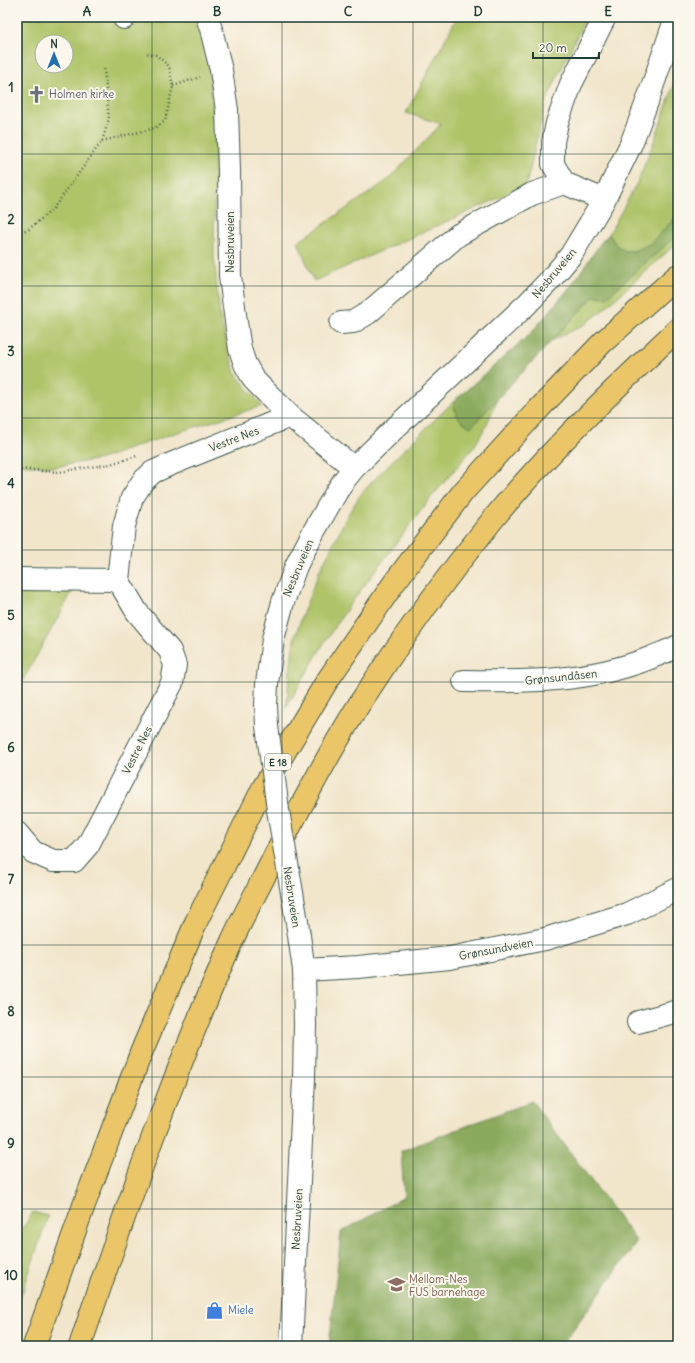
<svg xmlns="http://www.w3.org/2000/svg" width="695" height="1363" viewBox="0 0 695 1363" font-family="Delius,sans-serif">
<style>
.green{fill:#afc469;stroke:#67804e;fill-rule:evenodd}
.forest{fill:#8baa5d;stroke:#557448}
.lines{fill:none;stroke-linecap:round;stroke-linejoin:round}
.minor-casing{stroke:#3e564a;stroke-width:24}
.highway-casing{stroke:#3e564a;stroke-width:24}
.path{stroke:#3e564a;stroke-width:2.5;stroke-dasharray:1 3;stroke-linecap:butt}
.minor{stroke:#fff;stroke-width:22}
.highway{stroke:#ebc669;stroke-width:22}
.minor-bridge-casing{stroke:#3e564a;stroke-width:24;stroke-linecap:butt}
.minor-bridge{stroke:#fff;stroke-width:22}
.grid{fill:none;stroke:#1f3d34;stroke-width:1;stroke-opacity:0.55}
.labels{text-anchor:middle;stroke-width:4;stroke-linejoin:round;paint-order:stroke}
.shield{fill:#fbf7ec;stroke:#61756b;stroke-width:1}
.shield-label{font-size:10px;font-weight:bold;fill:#1f3d34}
.worship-label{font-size:11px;fill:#5b616d;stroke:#fbf7ec;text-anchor:start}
.street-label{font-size:11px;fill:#1f3d34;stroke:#fbf7ec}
.education-label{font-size:11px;fill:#785e54;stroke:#fbf7ec;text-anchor:start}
.shop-label{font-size:11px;fill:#366cbe;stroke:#fbf7ec;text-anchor:start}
.neatline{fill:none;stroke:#1f3d34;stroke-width:1.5}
.grid-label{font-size:13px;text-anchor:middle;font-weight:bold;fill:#1f3d34}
</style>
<rect width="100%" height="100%" fill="#fbf7ec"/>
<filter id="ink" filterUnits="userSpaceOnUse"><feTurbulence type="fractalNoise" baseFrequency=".025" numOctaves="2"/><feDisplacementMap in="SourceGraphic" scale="8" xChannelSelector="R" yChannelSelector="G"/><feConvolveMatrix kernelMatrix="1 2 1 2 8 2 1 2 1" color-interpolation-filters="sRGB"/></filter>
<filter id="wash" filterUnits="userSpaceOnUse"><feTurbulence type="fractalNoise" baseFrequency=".012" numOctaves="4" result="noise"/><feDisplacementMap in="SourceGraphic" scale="16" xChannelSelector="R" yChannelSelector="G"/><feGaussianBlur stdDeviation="0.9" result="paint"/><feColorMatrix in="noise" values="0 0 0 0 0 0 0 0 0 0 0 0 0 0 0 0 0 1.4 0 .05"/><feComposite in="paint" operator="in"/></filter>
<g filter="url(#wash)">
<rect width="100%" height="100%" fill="#f1e5ca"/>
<!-- green -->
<path class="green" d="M17 17H201L206 31 215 137 214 256 220 317 235 373 262 406 169 435 101 459 54 467 17 464ZM42 42H66V66H42Z
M457 17H586L545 104 526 186 314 281 298 242 388 180 441 124 406 113Z
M678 73V215L650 244 634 251H625L616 245 609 234 637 183 655 139Z
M678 234V242L603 310 584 325 551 341 594 296 607 297Z
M498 398 486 426 474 447 429 500 351 603 324 643 286 708 292 654 294 640 303 613 319 572 347 516 361 494 383 470 453 402C456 416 458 420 471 427Z
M75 587 17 691V588Z
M33 1212 48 1216 17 1308V1237Z"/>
<!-- forest -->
<path class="forest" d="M678 215V234L607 297 594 296 471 427C458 420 456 416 453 402L531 333 571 286 602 241 609 234 616 245 625 251H634L650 244Z
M532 1101 637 1242 561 1346H329L341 1232 404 1197 401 1151Z"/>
</g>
<g filter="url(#ink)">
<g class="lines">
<defs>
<path id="minor" d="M207 17 211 29 221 70 227 110 229 170 230 276 237 329 240 349 245 364 254 380 290 416 354 468
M124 18V17
M604 200 564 183 553 164V142L557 123 571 84 605 17
M341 323 353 322 368 313 458 235 532 194 564 183
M17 579 118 580
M273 639 283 602 296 566 314 531 337 491 345 479 354 468 395 428 527 304 551 279 571 255 604 200 631 144 647 102 676 17
M464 681C528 682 589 682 650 658 659 654 669 651 678 646
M17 833 33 852 53 861H74L88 845 172 683 175 665 170 651 137 612 118 580 124 526 132 498 143 481 153 472 171 464 290 416
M304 970 358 967 450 958 545 939 627 914 678 889
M638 1022 678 1011
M291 1346 304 1079 305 1025 304 970 297 922"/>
<path id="highway" d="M34 1346 84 1205 141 1053 196 922 263 788 327 681 394 583 463 492 533 415 603 342 678 275
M80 1346C126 1209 173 1073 232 941 245 912 261 884 275 855 302 804 329 752 360 703 401 639 446 577 494 518 550 450 614 389 678 329"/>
</defs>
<!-- minor casing -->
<use href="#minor" class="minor-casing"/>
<!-- highway casing -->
<use href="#highway" class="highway-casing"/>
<!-- path -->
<path class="path" d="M173 86 200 77
M102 141 155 128 165 121 173 86 169 66 156 55 145 53
M17 233 29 229 53 209 102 141 109 119 104 68
M17 469 59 472 110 464 137 456"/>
<!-- minor -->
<use href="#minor" class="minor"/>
<!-- highway -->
<use href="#highway" class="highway"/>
<defs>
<path id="minor-bridge" d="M273 639 267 684 266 705 267 726 278 810 297 922"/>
</defs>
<!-- minor-bridge casing -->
<use href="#minor-bridge" class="minor-bridge-casing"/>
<!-- minor-bridge -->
<use href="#minor-bridge" class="minor-bridge"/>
</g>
</g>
<!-- grid -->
<path class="grid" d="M152 17V1346M282 17V1346M413 17V1346M543 17V1346M17 154H678M17 286H678M17 418H678M17 550H678M17 682H678M17 813H678M17 945H678M17 1077H678M17 1209H678"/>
<!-- icons -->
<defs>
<symbol id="church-bare" viewBox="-9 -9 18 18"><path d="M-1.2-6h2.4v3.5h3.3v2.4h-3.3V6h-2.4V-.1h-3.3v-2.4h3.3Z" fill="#6b7280" stroke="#fbf7ec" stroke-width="2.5" paint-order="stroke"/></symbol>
<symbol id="school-bare" viewBox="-9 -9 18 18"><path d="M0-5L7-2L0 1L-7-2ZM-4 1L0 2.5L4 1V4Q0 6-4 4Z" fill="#8d6e63" stroke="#fbf7ec" stroke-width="2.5" paint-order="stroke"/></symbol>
<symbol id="shop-bare" viewBox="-9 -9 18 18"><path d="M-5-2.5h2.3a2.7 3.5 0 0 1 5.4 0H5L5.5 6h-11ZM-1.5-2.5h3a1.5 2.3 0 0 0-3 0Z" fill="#3f7fe0" stroke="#fbf7ec" stroke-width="2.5" paint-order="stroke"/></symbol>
</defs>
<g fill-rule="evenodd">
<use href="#church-bare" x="24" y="82" width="25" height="25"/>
<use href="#school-bare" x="384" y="1272" width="25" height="25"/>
<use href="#shop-bare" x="202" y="1298" width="25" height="25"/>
</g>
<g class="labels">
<!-- shield labels -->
<rect class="shield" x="265" y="754" width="26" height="16" rx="3"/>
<g class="shield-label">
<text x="278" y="766">E 18</text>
</g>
<!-- worship labels -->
<g class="worship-label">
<text x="49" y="98">Holmen kirke</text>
</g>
<!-- street labels -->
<g class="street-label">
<text transform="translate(230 242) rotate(-90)" y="4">Nesbruveien</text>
<text transform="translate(554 273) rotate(-50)" y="4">Nesbruveien</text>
<text transform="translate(234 439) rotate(-21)" y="4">Vestre Nes</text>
<text transform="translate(298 568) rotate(-67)" y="4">Nesbruveien</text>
<text transform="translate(561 677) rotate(-6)" y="4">Grønsundåsen</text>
<text transform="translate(137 750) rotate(-63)" y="4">Vestre Nes</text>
<text transform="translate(292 897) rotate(81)" y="4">Nesbruveien</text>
<text transform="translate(496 949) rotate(-11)" y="4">Grønsundveien</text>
<text transform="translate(297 1219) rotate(-87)" y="4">Nesbruveien</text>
</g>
<!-- education labels -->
<g class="education-label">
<text x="409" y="1283">Mellom-Nes<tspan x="409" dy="13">FUS barnehage</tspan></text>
</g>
<!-- shop labels -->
<g class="shop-label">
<text x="228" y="1314">Miele</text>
</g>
</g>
<!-- margin -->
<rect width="695" height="1363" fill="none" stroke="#fbf7ec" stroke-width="44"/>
<!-- north arrow -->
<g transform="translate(54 54)"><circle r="19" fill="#fbf7ec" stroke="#a3ada2"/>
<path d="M0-3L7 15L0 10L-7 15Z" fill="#1f6fb2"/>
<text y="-6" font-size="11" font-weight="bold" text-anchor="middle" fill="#1f3d34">N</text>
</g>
<!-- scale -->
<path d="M533 52v6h66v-6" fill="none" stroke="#1f3d34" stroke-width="2"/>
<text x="539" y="52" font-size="12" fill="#1f3d34" stroke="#fbf7ec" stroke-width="3" paint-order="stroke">20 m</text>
<rect x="22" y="22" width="651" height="1319" class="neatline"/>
<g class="grid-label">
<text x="87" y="16">A</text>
<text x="217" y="16">B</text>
<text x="348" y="16">C</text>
<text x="478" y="16">D</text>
<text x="608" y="16">E</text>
<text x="11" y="92">1</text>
<text x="11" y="224">2</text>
<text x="11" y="356">3</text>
<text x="11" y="488">4</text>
<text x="11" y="620">5</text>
<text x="11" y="752">6</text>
<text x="11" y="884">7</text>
<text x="11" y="1016">8</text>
<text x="11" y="1148">9</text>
<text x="11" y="1280">10</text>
</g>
</svg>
